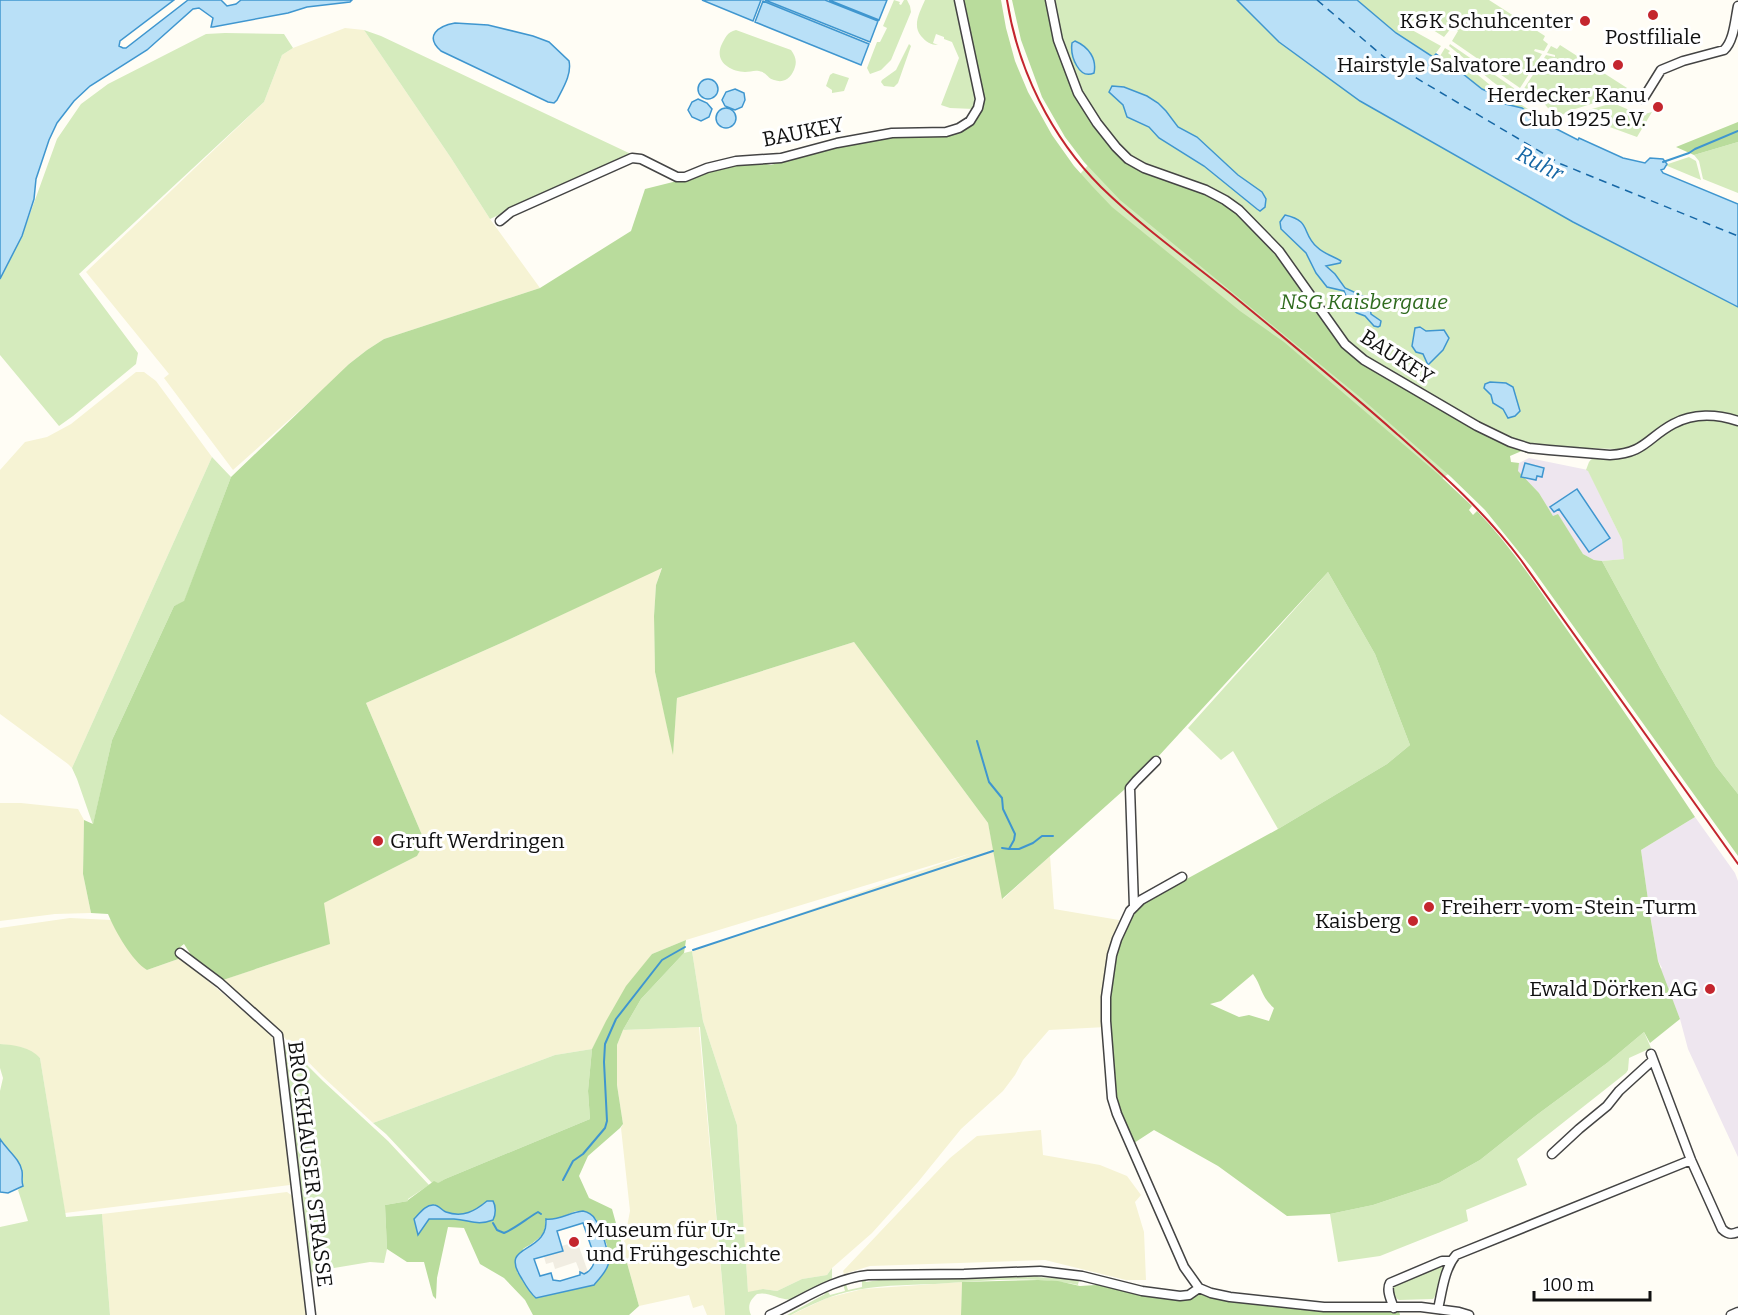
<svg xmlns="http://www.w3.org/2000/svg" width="1738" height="1315" viewBox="0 0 1738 1315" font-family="Bitter,serif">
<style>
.industrial{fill:#eee6ef}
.farmland{fill:#f6f3d4}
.green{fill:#d5ebbd}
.forest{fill:#b9dc9c;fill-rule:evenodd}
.plaza{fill:#f1ede2}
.water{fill:#b9e0f7;stroke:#3f96cf;stroke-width:1.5;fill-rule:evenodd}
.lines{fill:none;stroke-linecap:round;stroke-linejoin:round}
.stream{stroke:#3f96cf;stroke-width:2}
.ferry{stroke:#1768a6;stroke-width:1.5;stroke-dasharray:8 6;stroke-linecap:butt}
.street-casing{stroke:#444;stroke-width:11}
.street{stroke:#fff;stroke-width:8}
.rail{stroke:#c4262e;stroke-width:2}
.poi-dot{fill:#c4262e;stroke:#fff;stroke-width:2}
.labels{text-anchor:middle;stroke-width:6;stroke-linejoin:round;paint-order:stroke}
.poi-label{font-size:21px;fill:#111;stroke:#fff;text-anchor:end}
.street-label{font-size:21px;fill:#111;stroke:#fff}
.park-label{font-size:21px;font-style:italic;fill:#2f6b1f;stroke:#fff}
.water-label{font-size:22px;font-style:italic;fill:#1768a6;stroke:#fff}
</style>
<rect width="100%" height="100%" fill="#fffdf5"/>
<!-- industrial -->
<path class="industrial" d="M1529 458 1588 470 1622 540 1625 559 1602 561 1594 560 1583 554 1558 515 1553 517 1539 493 1517 471 1519 463Z
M1695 817 1735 873 1738 881V1157L1688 1049 1680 1019 1660 969 1662 968 1658 961 1651 921 1641 850Z"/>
<!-- farmland -->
<path class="farmland" d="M345 28 364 30 451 158 490 219 540 288 384 339 367 350 349 364 335 379 233 470 164 378 169 374 86 272 264 102 282 55 293 48Z
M136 372H144L156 381 212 457 72 768 68 764 0 714V470L25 442 47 437 71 424Z
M662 567 656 585 654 616 655 672 673 752 677 698 854 642 988 823 1003 899 1050 856 1054 909 1119 920 1106 1027 1049 1030 1023 1060 1015 1075 1003 1091 961 1129 918 1182 872 1233 832 1268 827 1275 802 1279 777 1291 763 1289 748 1293 737 1125 703 1021 692 951 972 853 686 940 652 954 615 1006 592 1049 555 1055 373 1123 322 1076 276 1029 220 981 329 944 323 903 417 856 422 847V835L366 703 508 640Z
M0 803H21L78 809 84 820 83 874 91 913 55 914 0 921Z
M70 918 111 920 125 945 147 970 181 958 268 1032 272 1038 277 1052 292 1182 290 1185 65 1213 40 1058 24 1048 0 1044V928Z
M699 1027 725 1315H707L703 1305 693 1308 689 1295 639 1306 623 1248 630 1211 621 1128 623 1124 617 1085V1045L623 1030Z
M1041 1130 1043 1155 1100 1165 1127 1176 1141 1195 1135 1202 1144 1232 1146 1280H1126L1045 1260 870 1266 844 1274 843 1271 950 1158 977 1136Z
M287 1192 294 1197 309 1315H110L102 1214Z
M962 1282 961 1315H791L827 1298 863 1289Z"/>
<!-- green -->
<path class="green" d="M894 0 900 2 899 4 901 5 904 0H907L910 6 911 12 891 60 881 70 870 74 867 68 877 42H880L887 28 883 26Z
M925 0H957L977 94 974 109 950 108 941 105 959 58 952 42 944 39V37L936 34 933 43 938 45C931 45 926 42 921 36 912 25 920 12 925 0Z
M1015 0H1251L1738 305V416L1708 412 1637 445 1618 449 1581 448 1548 454H1531L1506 446 1451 472 1427 489 1072 183 1090 163Z
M1357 0H1489L1545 36 1543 40 1548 44 1544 51 1535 49 1534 51 1542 54 1520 88 1452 41 1458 31 1452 27 1444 37 1422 23 1419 18 1402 25 1406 31 1412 30 1441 46 1433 57 1417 46 1396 33Z
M364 30 381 36 631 154 490 219 451 158Z
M736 30 791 50C795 56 797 60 795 67 792 77 785 84 774 80 767 78 768 73 759 71 754 70 750 72 745 72 730 71 715 62 721 46 725 38 727 32 736 30Z
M225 33 284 34 293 48 282 55 264 102 79 274 138 353 136 364 73 416 59 426 0 355V279L22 236 57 139 81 104 108 84 206 34Z
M909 44 911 46 898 83 894 87 884 86 881 82 882 80 896 70Z
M1450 44 1518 91 1514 97 1493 82 1449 46Z
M1560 45 1638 95 1639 97 1609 95 1610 98 1572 110 1556 118 1543 102 1523 90 1546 55 1555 57V55L1547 53 1551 46 1557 49Z
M1445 48 1450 51 1448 53 1453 57 1455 56 1490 85 1528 109V112L1522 108 1501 103 1491 93 1482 89 1458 70 1444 66 1437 61Z
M833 73 849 78 844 91 832 93V90L826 86 830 75Z
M1613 103 1641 115 1652 112 1637 137 1574 114Z
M1738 142V193L1703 179 1699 161 1694 155Z
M1689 157 1696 161 1701 180 1665 165Z
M1699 420H1723L1738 426V794L1716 766 1660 668 1602 561 1624 559 1622 540 1588 471 1586 470 1589 462 1594 456 1617 457 1638 453 1679 425Z
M212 457 231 477 184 602 174 606 112 740 93 825 77 779 72 768Z
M1328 572 1375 654 1410 745 1387 764 1278 829 1233 751 1221 760 1188 728Z
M692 951 703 1021 737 1125 748 1292 763 1289 777 1291 802 1279 827 1275 832 1268V1280C819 1284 808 1296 794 1299 781 1302 770 1291 757 1294 750 1300 747 1306 751 1315H725L700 1027 623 1030 641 999 684 953Z
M1644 1032 1651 1048 1629 1058 1628 1070 1626 1073 1517 1159 1527 1185 1466 1210 1468 1221 1380 1256 1338 1262 1330 1214 1373 1205 1439 1183 1480 1160 1538 1114 1607 1063Z
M0 1044C15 1045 30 1047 40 1058L66 1217 102 1214 110 1315H0V1227L28 1221 18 1190 23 1186 22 1171 17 1159 6 1149 0 1139V1091L3 1078 0 1068Z
M285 1045 289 1047 323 1081 388 1141 429 1185 408 1199V1201L385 1205 387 1249 384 1263 370 1262 310 1272 283 1046Z
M592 1049 588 1091 590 1119 445 1179 437 1184 432 1183 386 1134 373 1123 555 1055Z
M1441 1265 1443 1268 1436 1295 1433 1299 1399 1300 1393 1296 1392 1287 1393 1285Z
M1019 1274V1277L1037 1275 1038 1277 1051 1278V1276L1079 1280 1078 1285C1032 1275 982 1281 935 1284 905 1285 875 1285 847 1292 827 1297 810 1305 791 1315H787L825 1294 824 1291 827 1290 830 1295 845 1291 843 1284H846L848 1290 862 1287V1280H865L866 1282 879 1280 880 1278H885V1280H899V1278H904L905 1280 918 1279V1277H923V1279H937V1277L942 1276V1279H955L961 1276V1278C973 1278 988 1280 999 1275L1000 1277H1013V1275Z"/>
<!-- forest -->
<path class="forest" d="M962 0H1001L1006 28 1015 61 1028 92 1052 135 1074 166 1092 186 1112 207 1240 311 1284 342 1438 474 1472 506 1469 510 1473 515 1477 511C1510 545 1536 585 1563 624 1608 688 1652 752 1695 817L1641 850 1651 921 1658 961 1680 1019 1650 1043 1644 1032 1607 1063 1538 1114 1480 1160 1439 1183 1373 1205 1330 1214 1287 1216 1218 1166 1154 1130 1134 1143 1118 1114 1107 1022 1118 939 1141 904 1278 829 1387 764 1410 745 1375 654 1328 572 1144 772 1002 899 988 823 854 642 677 698 673 755 655 672 654 616 656 585 662 568 508 640 366 703 422 835V847L417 856 324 903 330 944 220 981 191 955 184 944 175 951 181 958 147 970C132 961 115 931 108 914L91 913 83 874 84 820 93 824 112 740 174 606 184 601 231 477 349 364 367 350 384 339 540 288 631 231 645 189 689 178 697 173 752 161 771 165 838 145 892 134 947 133 980 108ZM1253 974C1262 986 1260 996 1274 1008L1269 1021 1249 1015 1239 1017 1210 1004 1221 1001Z
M1012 0H1046L1053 36 1072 87 1118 155 1215 197 1231 208 1288 269 1341 344 1349 354 1377 373 1493 439 1524 450 1510 456 1511 462 1519 463 1518 471 1539 493 1553 516 1558 514 1583 554 1594 560 1602 561 1660 668 1716 766 1738 794V856L1531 567 1485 510 1451 477 1361 398 1120 200 1084 162 1065 137 1042 97 1021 40Z
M1738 122V142L1694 155 1676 147Z
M686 940 684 953 641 999 623 1030 617 1045V1085L623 1124 620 1128 588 1156 579 1176 589 1198 612 1209 639 1306 629 1315H533L525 1300 504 1278 480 1264 464 1228 448 1227 437 1278 436 1299 433 1296 424 1262H407L387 1249 385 1205 408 1201V1200L434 1181 438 1183 445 1179 590 1119 588 1091 592 1049 606 1021 626 986 652 954ZM576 1211H583L596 1219 607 1245 594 1285 536 1298 517 1272 523 1249C534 1242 547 1236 545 1221L554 1220Z
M1038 1280 1058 1281 1080 1286 1112 1284 1180 1296 1199 1288 1230 1297 1398 1308 1400 1315H961L962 1282Z"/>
<!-- plaza -->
<path class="plaza" d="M577 1241 588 1272 584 1274 580 1272 576 1262 555 1269 553 1262 546 1264 544 1257 563 1251 562 1246Z"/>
<!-- water -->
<path class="water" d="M0 0H174L120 41 119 46 123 48H126L188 0H221L227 6 236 4 241 0H352L350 2 307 7 288 13 213 27H211L213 18 199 8 193 9 147 50 90 86 74 101 57 123 49 140 36 179 34 199 22 236 0 279Z
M702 0H761L753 21Z
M765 0H825L878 21 870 42Z
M829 0H887L879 20Z
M1237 0H1357L1396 33 1433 57 1436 54 1439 56 1437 61 1444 66 1458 70 1482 89 1491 93 1501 103 1522 108 1539 120 1578 140 1579 138 1623 158 1645 163 1650 158 1663 159 1667 164 1664 169 1661 170 1663 173 1738 204V307L1573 222 1360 101 1279 42Z
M763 1 869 44 861 65 755 22Z
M455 23 488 25 533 36 549 42 569 61C572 74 563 88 557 100L554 103 548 102 441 51C424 36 438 26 455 23Z
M1075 41C1089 47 1097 59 1094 73 1079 80 1070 56 1072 43Z
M698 89a10 10 0 1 1 20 0a10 10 0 1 1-20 0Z
M1112 86 1124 87 1147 96 1158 103 1166 111 1178 127 1197 137 1238 175 1262 192 1266 199 1265 207 1260 211 1257 209 1204 166 1159 138 1149 127 1127 117 1123 105 1109 92Z
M735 89 744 93 745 100 742 107 735 110 725 106 722 100 726 92Z
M698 99 707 103 712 109 709 117 701 121 692 117 688 110 692 102Z
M716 118a10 10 0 1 1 20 0a10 10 0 1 1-20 0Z
M1285 215C1312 221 1301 233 1317 247 1324 254 1333 256 1341 261L1340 263 1326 266 1335 274 1345 288 1365 297 1370 306 1371 314 1381 321 1380 326 1378 327 1374 326 1365 316 1357 313 1351 308 1344 291 1327 287 1316 273 1306 253 1281 229 1280 222Z
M1420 327 1426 331 1444 330 1449 338 1443 350 1428 365 1423 354 1416 352 1412 346 1415 328Z
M1490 382 1506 383 1513 387 1520 411 1515 416 1508 418 1503 409 1493 403 1491 395 1484 388 1485 384Z
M1525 463 1544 468 1542 477 1537 476 1536 480 1521 477Z
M1577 489 1610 538 1589 552 1559 509 1554 512 1550 507Z
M0 1139C7 1150 20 1159 22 1171 23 1176 21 1181 23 1186L8 1193 0 1192Z
M487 1201H493C496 1206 496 1214 493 1220 477 1226 470 1220 454 1219 446 1219 437 1219 429 1219L418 1235 414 1219C419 1214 426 1204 434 1205 439 1205 442 1211 446 1212 463 1218 475 1211 487 1201Z
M583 1211C588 1212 592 1214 595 1219 601 1227 610 1254 608 1265 606 1272 599 1279 594 1285L536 1298C530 1293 526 1286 522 1279 503 1250 528 1253 541 1237 546 1231 546 1225 546 1219 558 1221 570 1212 583 1211ZM583 1223 595 1258C594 1266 591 1271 584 1274L580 1272V1275L560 1281 553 1280 551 1273 540 1276 534 1259 563 1251 557 1231Z"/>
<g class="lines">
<!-- stream -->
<path class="stream" d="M1663 162 1689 153 1695 149 1738 131
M977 741 989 782 1002 798 1003 809 1015 834 1014 840 1009 849 1002 848
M1009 849H1019L1033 843 1042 836H1053
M693 950 993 851
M563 1180 573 1161 583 1154 605 1128 607 1121 604 1062 605 1044 616 1019 662 960 685 947
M493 1223 497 1230 504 1233C516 1228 526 1219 538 1212L541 1214"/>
<!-- ferry -->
<path class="ferry" d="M1317 0 1391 63 1561 164 1738 236"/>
<defs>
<path id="street" d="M1050 0 1058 40 1078 93 1097 123 1116 147 1128 159 1144 168 1206 190 1225 200 1239 210 1279 251 1345 344 1364 360 1477 426 1510 442 1529 448 1549 450 1610 455C1645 453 1647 438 1673 424 1693 413 1717 414 1738 421
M1643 99 1661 70 1683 61 1724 50C1734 41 1735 20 1738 6
M500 221 511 212 632 158 641 159 677 177H685L707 168 736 161 781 158 837 143 892 133 946 132 959 128 970 121 978 108 980 99 959 0
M1182 877 1141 900 1130 911 1117 939 1112 955 1106 997V1021L1112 1098 1117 1114 1184 1267 1199 1288 1211 1293 1230 1297 1324 1307H1421L1459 1312 1469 1315
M1134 907 1130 788 1136 781 1156 761
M180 953 220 983 278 1035 311 1315
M1651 1054 1691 1160 1722 1229C1727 1234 1731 1235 1738 1232
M1552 1154 1579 1129 1607 1106 1619 1091 1653 1060
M1394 1308C1391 1300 1386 1290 1390 1283L1442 1261H1451
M1438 1309C1442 1292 1444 1269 1456 1255L1691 1160
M770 1315C803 1300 831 1279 868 1275L964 1274 1040 1271 1082 1276 1142 1291 1180 1296 1189 1295 1199 1288
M1731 1315 1738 1312"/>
</defs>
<!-- street casing -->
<use href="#street" class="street-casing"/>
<!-- street -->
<use href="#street" class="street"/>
<!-- rail -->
<path class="rail" d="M1007 0C1018 70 1051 137 1101 187 1141 226 1187 259 1231 294 1287 340 1343 386 1397 434 1442 474 1485 512 1521 560L1738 864"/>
</g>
<!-- markers -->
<g class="poi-dot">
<circle cx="1653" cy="15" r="6"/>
<circle cx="1585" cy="21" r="6"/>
<circle cx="1618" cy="65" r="6"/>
<circle cx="1658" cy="107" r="6"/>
<circle cx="378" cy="841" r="6"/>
<circle cx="1429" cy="907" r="6"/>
<circle cx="1413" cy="921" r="6"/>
<circle cx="1710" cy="989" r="6"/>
<circle cx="574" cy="1242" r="6"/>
</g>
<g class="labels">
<!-- poi labels -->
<g class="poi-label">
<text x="1573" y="28">K&amp;K Schuhcenter</text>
<text x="1653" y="44" text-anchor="middle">Postfiliale</text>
<text x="1606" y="72">Hairstyle Salvatore Leandro</text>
<text x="1646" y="102">Herdecker Kanu<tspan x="1646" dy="24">Club 1925 e.V.</tspan></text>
<text x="390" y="848" text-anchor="start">Gruft Werdringen</text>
<text x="1441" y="914" text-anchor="start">Freiherr-vom-Stein-Turm</text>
<text x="1401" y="928">Kaisberg</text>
<text x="1698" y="996">Ewald Dörken AG</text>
<text x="586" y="1237" text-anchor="start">Museum für Ur-<tspan x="586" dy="24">und Frühgeschichte</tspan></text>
</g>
<!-- street labels -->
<g class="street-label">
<text transform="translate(803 132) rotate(-11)" y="7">BAUKEY</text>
<text transform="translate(1397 357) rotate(33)" y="7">BAUKEY</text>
<text transform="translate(310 1164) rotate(83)" y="7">BROCKHAUSER STRASSE</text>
</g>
<!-- park labels -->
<g class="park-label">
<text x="1364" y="309">NSG Kaisbergaue</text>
</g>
<!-- water labels -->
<g class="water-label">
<text transform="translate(1540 163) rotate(28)" y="8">Ruhr</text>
</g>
</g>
<!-- scale -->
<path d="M1534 1291v9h116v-9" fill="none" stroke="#111111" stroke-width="3"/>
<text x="1543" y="1291" font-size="18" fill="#111111" stroke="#ffffff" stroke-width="4.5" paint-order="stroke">100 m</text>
</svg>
